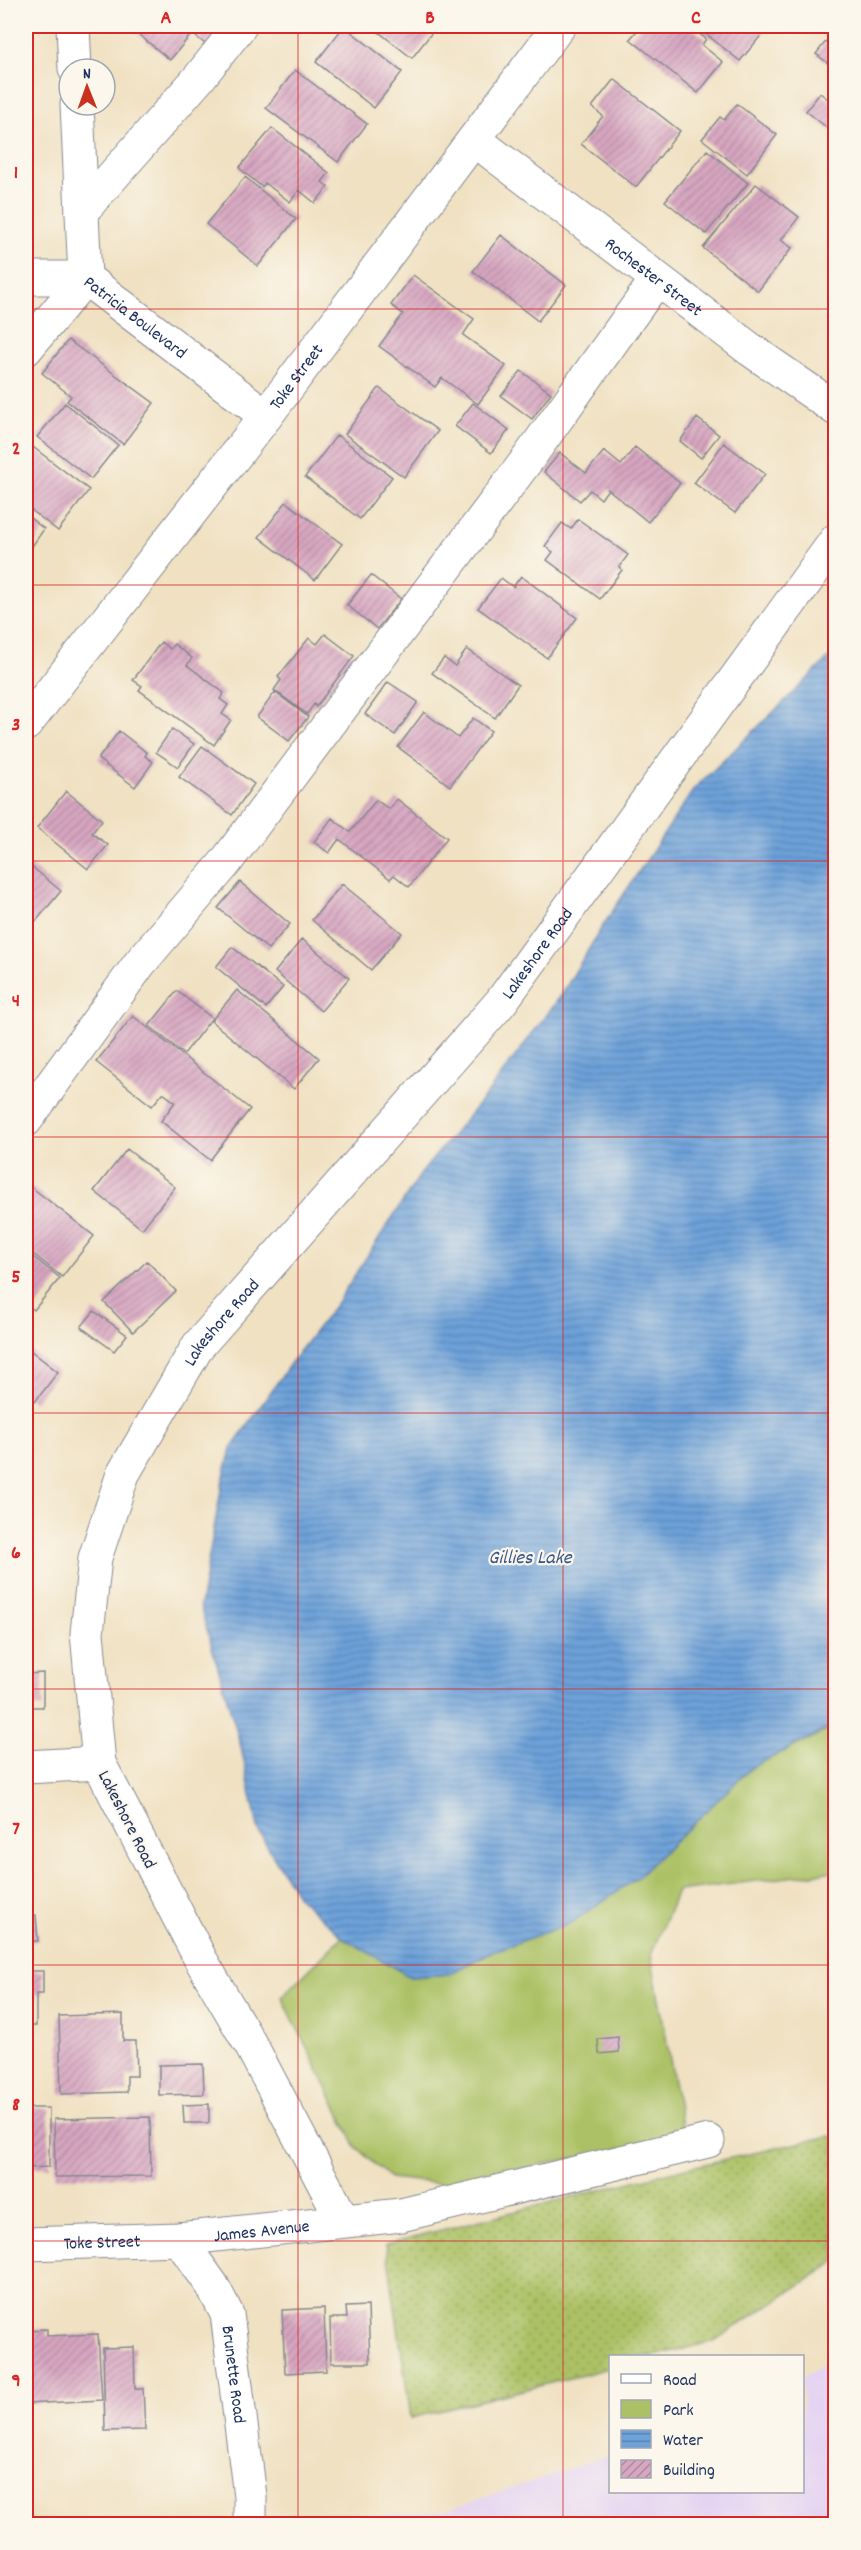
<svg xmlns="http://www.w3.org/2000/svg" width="861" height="2550" viewBox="0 0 861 2550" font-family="Dekko,sans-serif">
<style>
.built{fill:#e4d3f2}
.grass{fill:url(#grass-dots);stroke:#647862;stroke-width:1.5}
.park{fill:#acc165;stroke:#647862;stroke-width:1.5}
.water{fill:url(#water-rules);stroke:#44689c;stroke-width:1.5}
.building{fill:url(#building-hatch)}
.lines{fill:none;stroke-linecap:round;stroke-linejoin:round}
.minor-casing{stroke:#868890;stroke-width:35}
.minor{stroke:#fff;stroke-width:33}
.grid{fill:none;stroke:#d62828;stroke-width:1.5;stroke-opacity:0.55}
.labels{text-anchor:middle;stroke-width:4.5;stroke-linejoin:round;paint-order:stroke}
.street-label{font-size:18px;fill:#1b2f5e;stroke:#fbf7ec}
.water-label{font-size:20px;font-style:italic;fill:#385789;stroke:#fbf7ec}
.neatline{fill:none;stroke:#d62828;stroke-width:2}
.grid-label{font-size:20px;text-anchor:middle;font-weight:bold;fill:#d62828}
</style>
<defs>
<pattern id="grass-dots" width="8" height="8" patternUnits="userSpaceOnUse" patternTransform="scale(1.5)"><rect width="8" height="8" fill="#acc165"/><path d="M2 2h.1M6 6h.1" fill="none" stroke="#8b9d56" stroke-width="1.8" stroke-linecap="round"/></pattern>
<pattern id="water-rules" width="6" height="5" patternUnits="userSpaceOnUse" patternTransform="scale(1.5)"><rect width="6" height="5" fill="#6da1d9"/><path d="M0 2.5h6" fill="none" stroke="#5984b3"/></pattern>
<pattern id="building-hatch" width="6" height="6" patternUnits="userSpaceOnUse" patternTransform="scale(1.5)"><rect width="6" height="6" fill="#d8a6c1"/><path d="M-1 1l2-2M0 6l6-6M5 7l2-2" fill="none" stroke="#ae88a0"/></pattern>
</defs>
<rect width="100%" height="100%" fill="#fbf7ec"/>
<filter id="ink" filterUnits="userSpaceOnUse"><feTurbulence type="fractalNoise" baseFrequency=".0167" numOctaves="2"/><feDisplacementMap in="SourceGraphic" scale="12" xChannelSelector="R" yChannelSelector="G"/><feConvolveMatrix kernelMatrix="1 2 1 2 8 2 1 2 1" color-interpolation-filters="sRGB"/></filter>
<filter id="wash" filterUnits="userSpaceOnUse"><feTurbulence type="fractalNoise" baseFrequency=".008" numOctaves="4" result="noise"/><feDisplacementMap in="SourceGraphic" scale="24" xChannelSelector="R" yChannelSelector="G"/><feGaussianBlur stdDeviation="1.35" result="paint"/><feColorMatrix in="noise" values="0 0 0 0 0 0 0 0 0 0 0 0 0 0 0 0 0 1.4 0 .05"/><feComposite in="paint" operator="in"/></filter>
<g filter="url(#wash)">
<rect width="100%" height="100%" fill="#f0e1c2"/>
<!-- built -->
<path class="built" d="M835 2359V2524H267L445 2511 610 2455V2492H802L803 2377Z"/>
<!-- grass -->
<path class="grass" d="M835 2135V2262L714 2341 654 2356H610V2368L411 2418 386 2244 686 2168Z"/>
<!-- park -->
<path class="park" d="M835 1727V1871L677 1891 651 1955 684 2136 445 2184 390 2178 356 2147 282 1997 342 1937 410 1977 449 1974 489 1953 523 1940 638 1877 752 1767Z"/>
<!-- water -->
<path class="water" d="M835 652V1725L752 1767 638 1877 571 1923 489 1953 449 1974 410 1977 342 1937 298 1897 259 1832 240 1743 200 1606 222 1484 231 1449 290 1364 338 1301 422 1172 486 1095 560 997 602 927 694 789Z"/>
<g id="blocks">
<!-- building -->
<path class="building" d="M134 26H198L170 60 132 29Z
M203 26H227L209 47 195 36Z
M344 26 402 72 374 108 316 62Z
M371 26H428L434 30 412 58Z
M641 26H689L706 39 702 45 723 62 698 93 630 39Z
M696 26H769L740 61Z
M831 35 836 38V69L816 54Z
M295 70 367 124 338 162 266 108Z
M614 79 680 131 636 187 581 144 603 116 592 107Z
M820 93 836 105V125L831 131 806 111Z
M737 104 777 135 747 174 702 139 720 117 724 120Z
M272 128 329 173 322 182 328 187 315 203 299 190 290 202 265 183 262 187 239 168Z
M707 150 748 183 706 234 665 201Z
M245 177 296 219 258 266 206 224Z
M756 184 799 217 781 240 792 248 758 291 703 248Z
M501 235 566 285 538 321 473 271Z
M413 275 474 319 463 335 506 366 478 404 442 378 435 387 379 346 403 314 391 305Z
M68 340 154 403 123 444 67 401 71 396 42 373Z
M521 371 551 393 532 419 501 396Z
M379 388 438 431 404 477 345 434Z
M65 403 118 445 91 479 37 437Z
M473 403 509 430 491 453 455 426Z
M697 418 719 435 701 458 680 441Z
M337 435 392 477 360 519 305 477Z
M724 443 765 474 735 513 694 483Z
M29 444 89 490 58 531 26 506V449Z
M635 447 680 483 648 522 608 489 601 499 590 490 580 501 544 472 560 453 586 473 604 451 621 465Z
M286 502 342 544 315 580 259 537Z
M26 515 44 529 26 555Z
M578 519 628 555 619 567 622 570 600 599 547 560 553 552 545 546 562 523 571 529Z
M371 575 401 599 377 629 347 605Z
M521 576 577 618 547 658 478 608 501 578 513 587Z
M325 634 354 656 316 707 314 704 307 714 274 690 281 680 278 677 309 638 317 644Z
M161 642 170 649 174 644 192 658 187 665 224 693 220 699 228 705 222 714 231 720 214 745 139 690 142 686 133 680Z
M467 649 518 685 495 718 432 673 444 658 455 666Z
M388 682 418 702 395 735 365 714Z
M275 692 308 717 289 741 257 717Z
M424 712 458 738 473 718 491 731 450 786 398 747Z
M172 729 194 744 178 767 156 752Z
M119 731 147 753 145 756 153 762 135 787 98 759Z
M202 746 254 784 232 815 179 777Z
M66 791 102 820 92 833 108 845 88 869 37 828Z
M397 799 447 838 409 887 394 875 390 879 339 839 329 853 314 842 332 818 350 832 376 800 389 809Z
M26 862 61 891 32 926 26 921Z
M240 882 290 924 268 949 218 908Z
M342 884 402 933 371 970 312 920Z
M302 939 349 978 321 1011 275 972Z
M232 947 283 987 266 1008 216 967Z
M237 990 319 1058 294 1089 211 1021Z
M177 991 212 1018 184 1054 149 1026Z
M133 1016 250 1109 210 1160 161 1121 175 1102 163 1093 152 1106 96 1062Z
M127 1149 175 1187 142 1229 94 1191Z
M26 1183 94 1236 62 1277 26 1248Z
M26 1251 60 1278 34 1310 26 1304Z
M147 1261 176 1291 133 1332 104 1302Z
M94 1311 127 1335 114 1351 81 1327Z
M26 1347 58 1372 35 1402 26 1394Z
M43 1673V1707H26V1674Z
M36 1915 38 1941 26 1942V1916Z
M26 1971H43V1994H36V2026H26Z
M123 2014V2041H136L137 2076H127V2092L61 2094 59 2016Z
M618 2037 619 2052 599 2054 598 2039Z
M203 2064 204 2094 159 2095V2065Z
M209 2104V2123H184L183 2105Z
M26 2108H49V2167L26 2168Z
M150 2117 151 2176 55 2177 54 2119Z
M368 2306 370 2363H331L330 2318H347L346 2307Z
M324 2308 326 2371 285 2373 282 2310Z
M47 2329V2336L98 2334 102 2400 26 2404V2330Z
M134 2347 135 2388H143L145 2430 105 2431 103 2348Z"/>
</g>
</g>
<g filter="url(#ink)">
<use href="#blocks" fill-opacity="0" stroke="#868890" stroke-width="1.5"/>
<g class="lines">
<defs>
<g id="minor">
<path d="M73 26 75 69"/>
<path id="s1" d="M77 105 85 278 266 416"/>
<path id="s2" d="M475 140 751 350 836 409"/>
<path d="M82 211 199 78 240 26"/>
<path d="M26 278H85"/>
<path d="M26 349 85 278"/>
<path id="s3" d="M26 724 266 416 559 26"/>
<path d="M26 1120 140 963 225 863 530 456 657 279"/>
<path d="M26 1767 99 1763"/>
<path id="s4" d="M343 2220 253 2049 201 1960 99 1763 87 1633 95 1558 123 1474 198 1346 501 1002 836 540"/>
<path id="s5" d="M179 2239 212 2285 227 2314 250 2496V2524"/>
<path id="s6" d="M26 2244 179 2239 401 2215 708 2141"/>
</g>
</defs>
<!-- minor casing -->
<use href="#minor" class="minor-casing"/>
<!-- minor -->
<use href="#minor" class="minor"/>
</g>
</g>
<!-- grid -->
<path class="grid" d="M298 26V2524M563 26V2524M26 309H836M26 585H836M26 861H836M26 1137H836M26 1413H836M26 1689H836M26 1965H836M26 2241H836"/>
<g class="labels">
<!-- street labels -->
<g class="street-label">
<text dy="6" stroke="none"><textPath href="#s2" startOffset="225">Rochester Street</textPath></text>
<text dy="6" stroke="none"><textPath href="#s1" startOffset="237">Patricia Boulevard</textPath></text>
<text dy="6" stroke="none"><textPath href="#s3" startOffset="440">Toke Street</textPath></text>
<text dy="6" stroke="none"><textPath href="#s4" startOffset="1480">Lakeshore Road</textPath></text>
<text dy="6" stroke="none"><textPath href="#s4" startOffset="994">Lakeshore Road</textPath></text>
<text transform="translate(128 1819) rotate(63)" y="6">Lakeshore Road</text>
<text dy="6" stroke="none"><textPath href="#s6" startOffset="236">James Avenue</textPath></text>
<text dy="6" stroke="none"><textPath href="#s6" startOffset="76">Toke Street</textPath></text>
<text dy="6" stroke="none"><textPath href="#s5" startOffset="150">Brunette Road</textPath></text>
</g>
<!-- water labels -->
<g class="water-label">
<text x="530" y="1563">Gillies Lake</text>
</g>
</g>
<!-- margin -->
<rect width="861" height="2550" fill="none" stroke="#fbf7ec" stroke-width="66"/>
<!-- legend -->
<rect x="609" y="2355" width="195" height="138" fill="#fbf7ec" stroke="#a1a7b3" stroke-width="1.5"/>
<rect x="621" y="2374" width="30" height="9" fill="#ffffff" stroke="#a1a7b3" stroke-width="1.5"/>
<text x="663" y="2385" font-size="18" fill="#1b2f5e">Road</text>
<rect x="621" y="2400" width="30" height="18" fill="#acc165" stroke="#a1a7b3" stroke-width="1.5"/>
<text x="663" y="2415" font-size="18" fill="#1b2f5e">Park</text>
<rect x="621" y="2430" width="30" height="18" fill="url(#water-rules)" stroke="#a1a7b3" stroke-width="1.5"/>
<text x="663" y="2445" font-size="18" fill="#1b2f5e">Water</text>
<rect x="621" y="2460" width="30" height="18" fill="url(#building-hatch)" stroke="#a1a7b3" stroke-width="1.5"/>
<text x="663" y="2475" font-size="18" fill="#1b2f5e">Building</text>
<!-- north arrow -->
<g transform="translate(87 87) rotate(359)"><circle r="28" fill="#fbf7ec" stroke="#a1a7b3" stroke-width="1.5"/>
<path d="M0-4.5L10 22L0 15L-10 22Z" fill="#c8321e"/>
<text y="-9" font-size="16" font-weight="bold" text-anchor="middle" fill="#1b2f5e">N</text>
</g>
<rect x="33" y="33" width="795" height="2484" class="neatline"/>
<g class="grid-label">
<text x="166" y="23">A</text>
<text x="430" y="23">B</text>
<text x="696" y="23">C</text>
<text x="16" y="178">1</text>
<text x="16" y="454">2</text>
<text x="16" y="730">3</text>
<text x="16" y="1006">4</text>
<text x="16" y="1282">5</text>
<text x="16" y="1558">6</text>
<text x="16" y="1834">7</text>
<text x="16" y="2110">8</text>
<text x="16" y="2386">9</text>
</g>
</svg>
